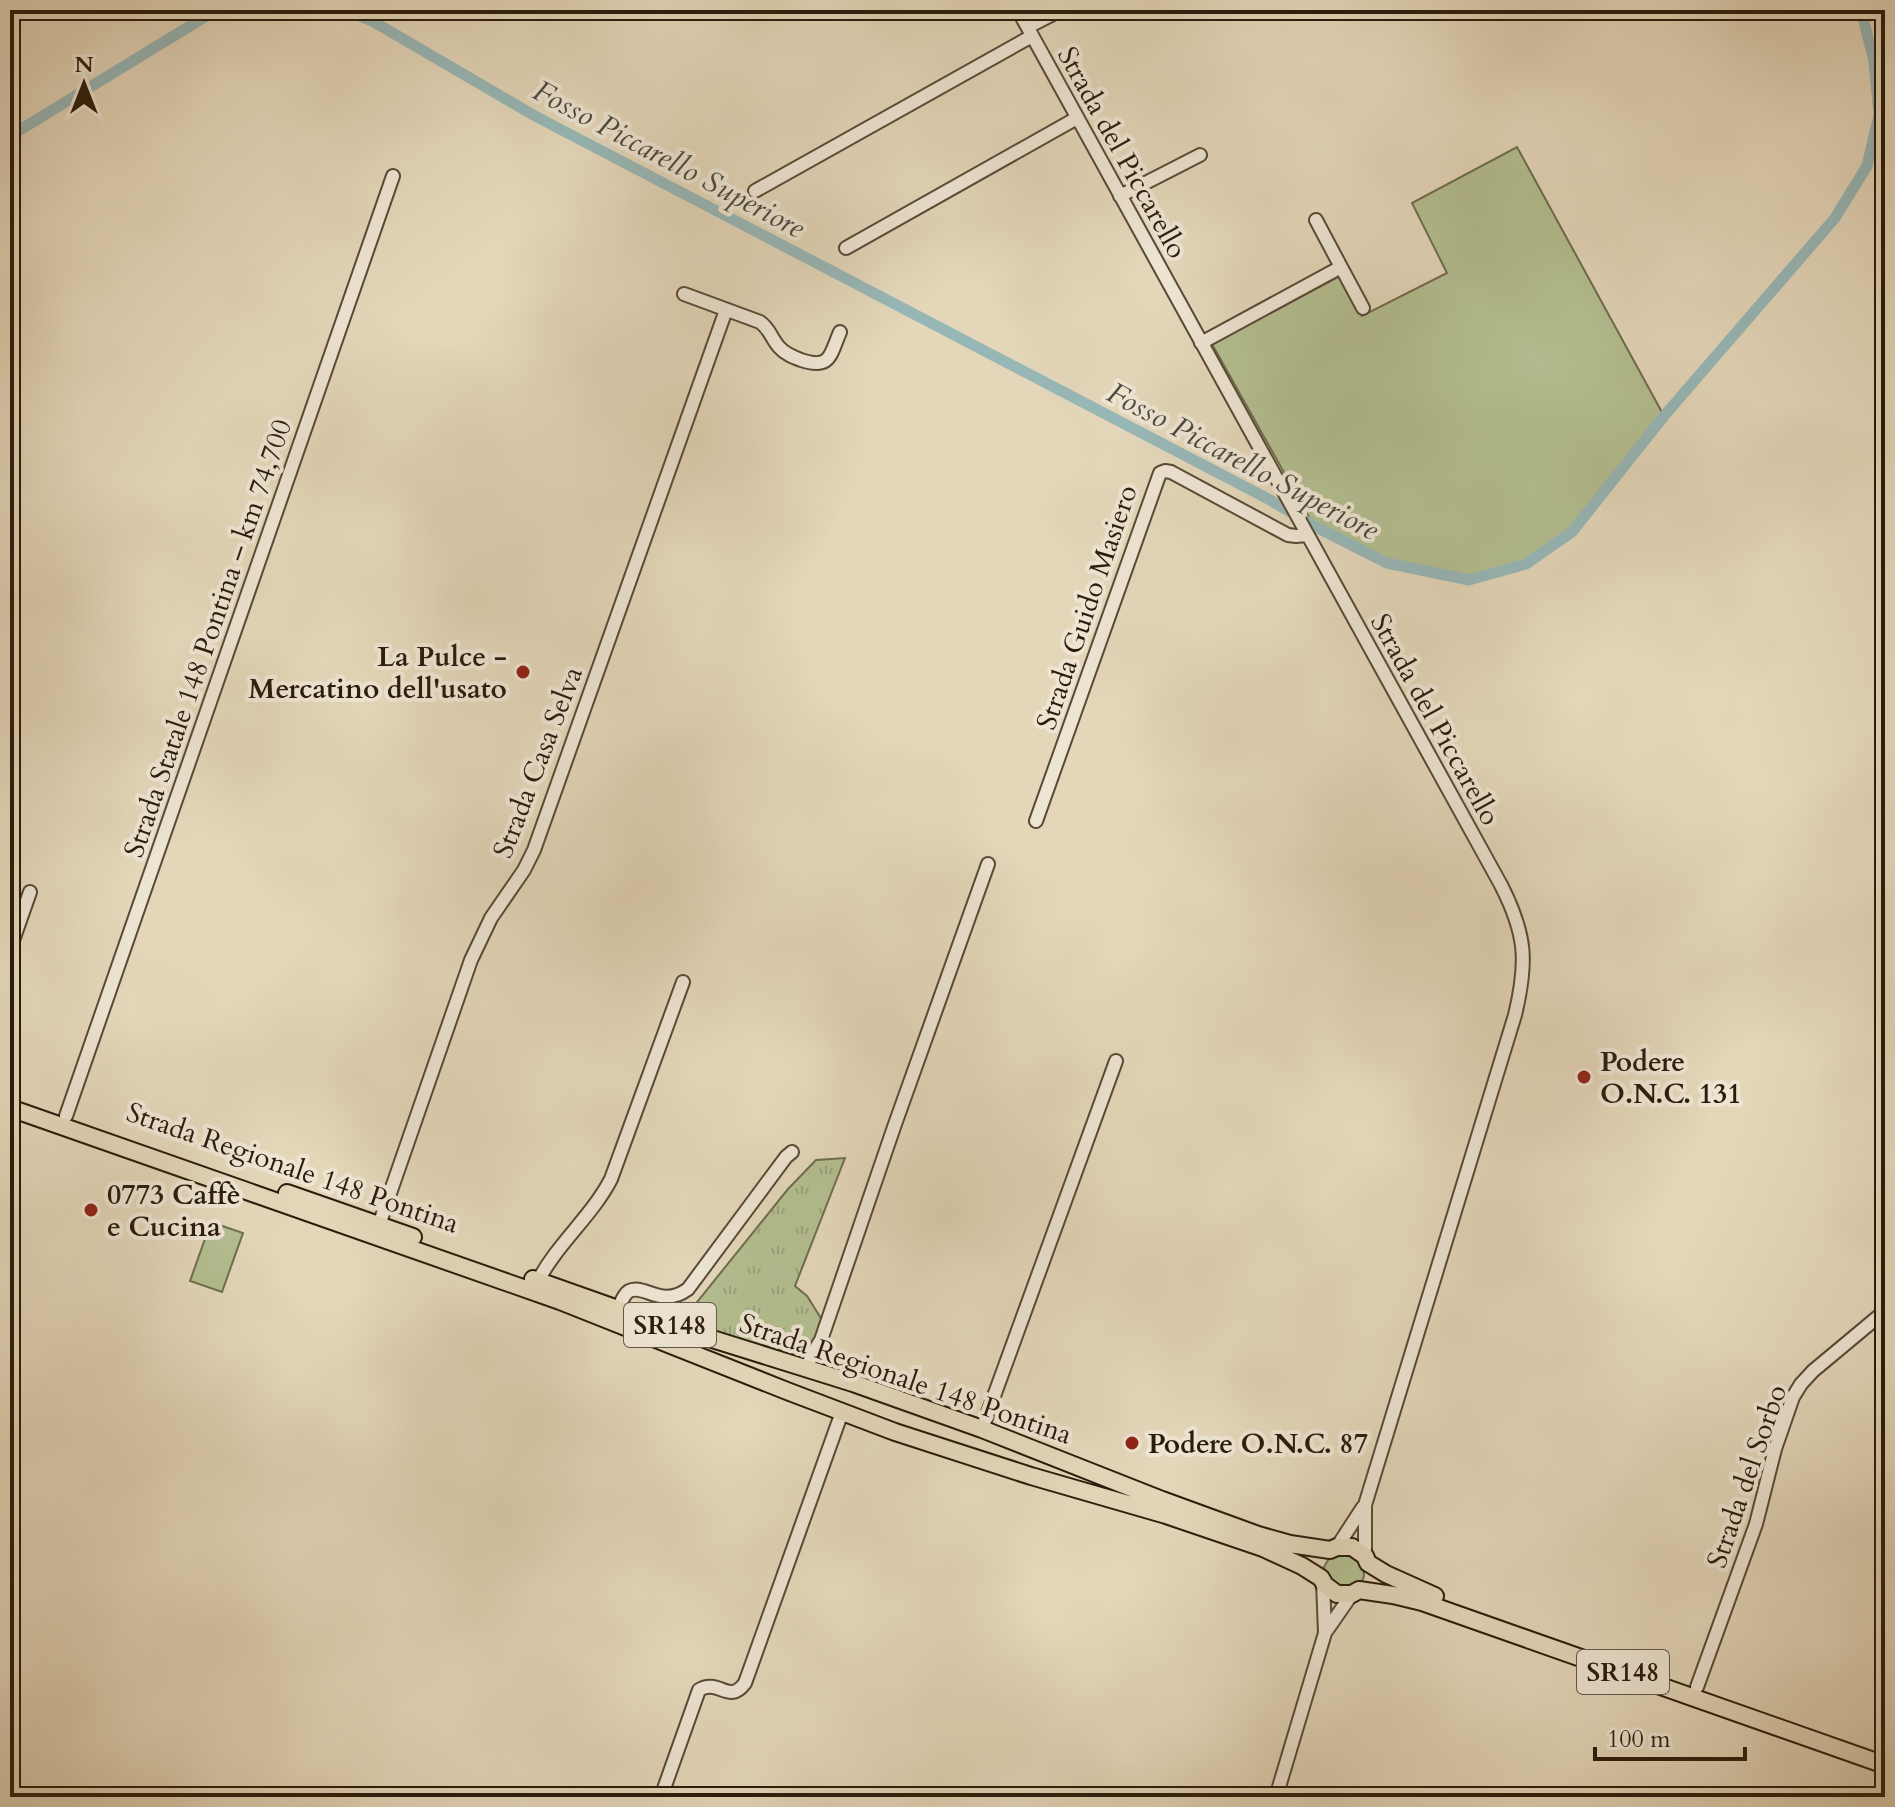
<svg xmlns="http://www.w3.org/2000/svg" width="1895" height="1807" viewBox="0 0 1895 1807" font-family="Cardo,serif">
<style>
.grass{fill:#b3be90;stroke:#6e6d4e;stroke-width:2}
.park{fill:url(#park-tufts);stroke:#6e6d4e;stroke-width:2}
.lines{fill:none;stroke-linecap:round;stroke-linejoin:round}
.canal{stroke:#97b7b7;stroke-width:11}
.minor-casing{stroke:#584a36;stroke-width:16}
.major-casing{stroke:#2a1c0b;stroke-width:20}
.minor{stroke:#ede4d2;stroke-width:12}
.major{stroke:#e3d6b9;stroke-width:16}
.poi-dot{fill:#8f2418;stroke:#ede4d2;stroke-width:3}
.labels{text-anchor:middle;stroke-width:8;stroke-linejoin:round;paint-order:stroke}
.shield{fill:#ede4d2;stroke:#645847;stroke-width:2}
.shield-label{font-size:26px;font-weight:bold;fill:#2a1c0b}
.street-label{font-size:28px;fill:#2a1c0b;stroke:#ede4d2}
.poi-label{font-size:28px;font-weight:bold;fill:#2a1c0b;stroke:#ede4d2;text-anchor:start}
.water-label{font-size:30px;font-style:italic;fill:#4b4a3f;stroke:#ede4d2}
</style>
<defs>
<pattern id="park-tufts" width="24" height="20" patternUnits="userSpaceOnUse" patternTransform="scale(2)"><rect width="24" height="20" fill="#b3be90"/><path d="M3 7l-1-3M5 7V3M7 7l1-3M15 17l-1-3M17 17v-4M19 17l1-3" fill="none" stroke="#9aa37b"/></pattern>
</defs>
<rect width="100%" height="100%" fill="#e3d6b9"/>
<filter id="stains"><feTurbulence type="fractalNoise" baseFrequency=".0025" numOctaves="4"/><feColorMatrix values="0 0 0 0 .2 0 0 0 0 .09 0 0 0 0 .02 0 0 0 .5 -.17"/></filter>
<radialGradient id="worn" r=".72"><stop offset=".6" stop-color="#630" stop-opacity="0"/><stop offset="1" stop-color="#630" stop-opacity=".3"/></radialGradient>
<!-- grass -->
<path class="grass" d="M1517 147 1664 416 1572 532 1526 564 1469 580 1387 563 1314 526 1212 344 1340 276 1362 316 1447 273 1412 203Z
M211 1222 243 1233 222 1292 190 1281Z
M1357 1554C1367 1574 1369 1583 1345 1591L1324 1575V1567L1331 1555Z"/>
<!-- park -->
<path class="park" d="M845 1158 795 1286 807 1296 824 1323 808 1359 681 1322 788 1189 816 1160Z"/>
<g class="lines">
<!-- canal -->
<path class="canal" d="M345 10 374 22 535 116 1270 500 1314 526 1387 563 1469 580 1526 564 1572 532 1664 416 1835 218 1867 166 1879 115 1874 61 1861 10
M10 136 203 18 222 10"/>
<defs>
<path id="minor" d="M1018 10 1501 885C1526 934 1528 961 1515 1015L1365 1505V1556
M1028 27 1061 10
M755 191 1032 36
M1120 196 1200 155
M1316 220 1341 267
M846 248 1077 118
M684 294 760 322C770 329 771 338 779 347 785 354 793 357 801 360 831 370 830 355 840 332
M1201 343 1341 267 1363 308
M1036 821 1160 473 1165 471 1171 472 1288 535 1296 536 1307 535
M10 949 30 892
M66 1116 393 176
M379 1225 471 960 491 918 524 870 534 850 726 310
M538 1281C557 1244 592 1216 611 1179L683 982
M618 1309C621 1303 623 1295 629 1291 644 1283 661 1309 688 1289L786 1157 792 1152
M807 1367 813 1353 821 1340 894 1127 988 864
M982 1429 1116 1061
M1337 1547 1363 1507
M1327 1630 1352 1594
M1697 1687 1756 1524 1775 1449 1793 1397 1801 1384 1813 1371 1885 1311
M661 1797 699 1690C719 1678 729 1705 745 1683L842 1412
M1276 1797 1325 1633 1323 1582"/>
<path id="major" d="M10 1108 560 1301 787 1391 895 1432 1031 1476 1166 1515 1263 1548 1302 1566 1321 1578 1325 1585 1337 1594H1352L1359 1590 1393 1595 1422 1602 1885 1765
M287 1193 413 1237
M533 1279 629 1313 853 1383 982 1429 1162 1500 1258 1535 1290 1544 1330 1550 1337 1547H1352L1365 1556 1368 1563 1386 1574 1435 1596"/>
</defs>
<!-- minor casing -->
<use href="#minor" class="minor-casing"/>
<!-- major casing -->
<use href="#major" class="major-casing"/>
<!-- minor -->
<use href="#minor" class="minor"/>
<!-- major -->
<use href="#major" class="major"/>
</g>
<!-- markers -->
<g class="poi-dot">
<circle cx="523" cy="672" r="8"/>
<circle cx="1584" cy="1077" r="8"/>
<circle cx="91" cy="1210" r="8"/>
<circle cx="1132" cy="1443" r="8"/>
</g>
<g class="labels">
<!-- shield labels -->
<g class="shield">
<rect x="624" y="1303" width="92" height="44" rx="6"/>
<rect x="1577" y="1650" width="92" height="44" rx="6"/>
</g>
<g class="shield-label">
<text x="670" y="1334">SR148</text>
<text x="1623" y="1681">SR148</text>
</g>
<!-- street labels -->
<g class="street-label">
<text transform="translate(1123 152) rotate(61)" y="10">Strada del Piccarello</text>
<text transform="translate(1086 607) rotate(-71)" y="10">Strada Guido Masiero</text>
<text transform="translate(207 638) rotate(-71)" y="10">Strada Statale 148 Pontina – km 74,700</text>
<text transform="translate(1436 719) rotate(61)" y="10">Strada del Piccarello</text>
<text transform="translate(537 762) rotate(-69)" y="10">Strada Casa Selva</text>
<text transform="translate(293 1167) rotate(19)" y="10">Strada Regionale 148 Pontina</text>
<text transform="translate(906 1378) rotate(19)" y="10">Strada Regionale 148 Pontina</text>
<text transform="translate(1746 1476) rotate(-71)" y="10">Strada del Sorbo</text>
</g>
<!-- poi labels -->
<g class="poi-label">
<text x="507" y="666" text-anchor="end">La Pulce -<tspan x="507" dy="32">Mercatino dell'usato</tspan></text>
<text x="1600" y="1071">Podere<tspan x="1600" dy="32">O.N.C. 131</tspan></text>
<text x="107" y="1204">0773 Caffè<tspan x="107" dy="32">e Cucina</tspan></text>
<text x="1148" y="1453">Podere O.N.C. 87</text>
</g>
<!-- water labels -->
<g class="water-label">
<text transform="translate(669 159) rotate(28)" y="10">Fosso Piccarello Superiore</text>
<text transform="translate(1243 461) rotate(28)" y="10">Fosso Piccarello Superiore</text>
</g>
</g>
<!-- margin -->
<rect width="1895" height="1807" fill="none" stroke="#e3d6b9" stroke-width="40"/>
<rect x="12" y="12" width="1871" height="1783" fill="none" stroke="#2a1c0b" stroke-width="4"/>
<rect x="20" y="20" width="1855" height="1767" fill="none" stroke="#2a1c0b" stroke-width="2"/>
<!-- north arrow -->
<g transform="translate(84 84)" stroke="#ede4d2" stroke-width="6" paint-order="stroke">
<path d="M0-6L14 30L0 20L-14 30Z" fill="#2a1c0b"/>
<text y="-12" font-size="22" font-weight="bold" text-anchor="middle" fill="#2a1c0b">N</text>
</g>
<!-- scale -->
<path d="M1595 1747v12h150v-12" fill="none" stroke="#2a1c0b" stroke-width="4"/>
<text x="1607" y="1747" font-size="24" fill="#2a1c0b" stroke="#ede4d2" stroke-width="6" paint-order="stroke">100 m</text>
<rect width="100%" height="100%" filter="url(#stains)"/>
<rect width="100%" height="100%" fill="url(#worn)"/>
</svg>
